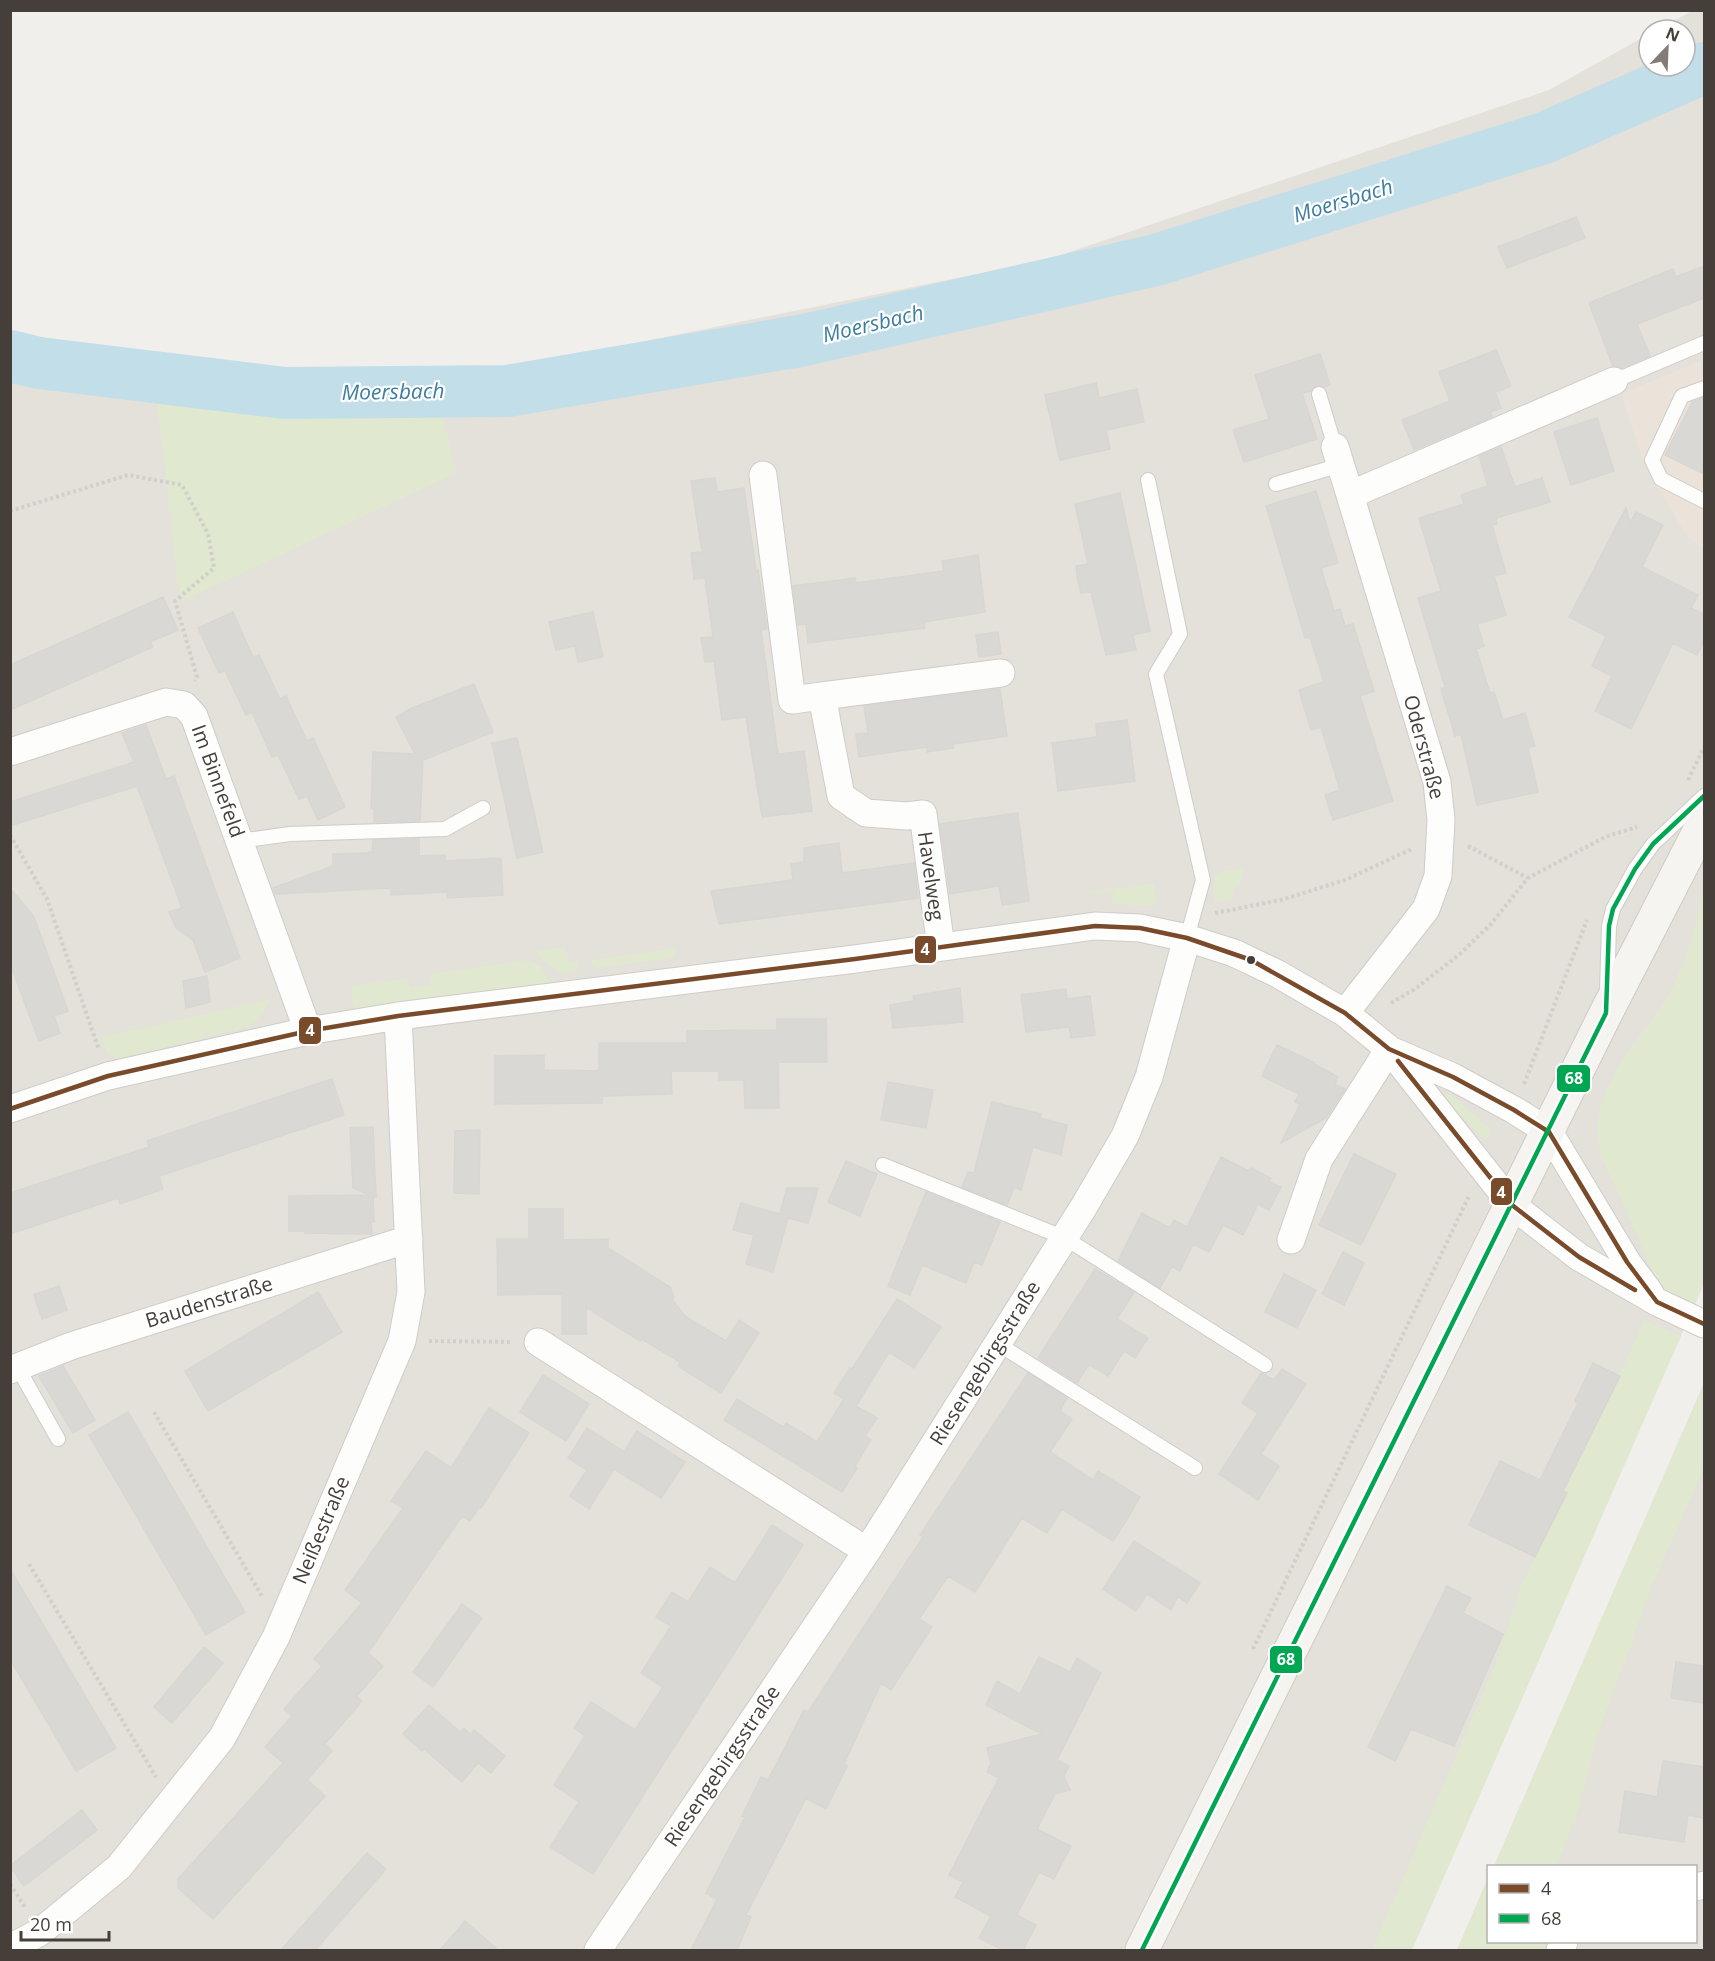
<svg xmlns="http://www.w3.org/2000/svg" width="1715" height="1961" viewBox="0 0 1715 1961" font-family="'Open Sans',sans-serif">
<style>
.residential{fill:#e4e0da}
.commercial{fill:#ebe2da}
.green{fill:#e0e8cf}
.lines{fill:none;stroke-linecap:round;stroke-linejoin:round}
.river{stroke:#c2dee9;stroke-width:52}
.building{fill:#dad8d4;stroke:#d9d6d2;stroke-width:1.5}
.service-casing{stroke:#cfccc9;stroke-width:16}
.minor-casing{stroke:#cfccc9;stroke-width:29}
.secondary-casing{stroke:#cfcbc4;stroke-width:35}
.path{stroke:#d1cfcb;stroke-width:4;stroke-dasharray:3 3;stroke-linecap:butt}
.service{stroke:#fdfdfc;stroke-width:14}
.minor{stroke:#fdfdfc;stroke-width:27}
.secondary{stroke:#f5f4f0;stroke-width:33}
.bus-1-casing{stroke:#fff;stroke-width:9}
.bus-2-casing{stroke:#fff;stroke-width:9}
.bus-1{stroke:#7a4b2a;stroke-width:4.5}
.bus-2{stroke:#00a651;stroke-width:4.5}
.bus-dot{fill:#463f39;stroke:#fff;stroke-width:2}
.labels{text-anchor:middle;stroke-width:4.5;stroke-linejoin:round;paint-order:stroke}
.street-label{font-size:20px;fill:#463f39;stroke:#fff}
.water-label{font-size:21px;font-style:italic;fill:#3d7d9e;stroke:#fff}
.line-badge{stroke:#fff;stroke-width:2}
.badge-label{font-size:16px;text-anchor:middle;font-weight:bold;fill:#fff}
</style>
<rect width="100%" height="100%" fill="#f1efec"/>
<!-- residential -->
<path class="residential" d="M1692 11H1704V1283L1681 1336 1395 1950H11L10 335 230 371 463 378 1046 260 1549 90 1649 34V66H1685V30H1657Z
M1704 1383V1950H1457L1488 1878V1942H1696V1866H1494Z"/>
<!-- commercial -->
<path class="commercial" d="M1704 359V548L1689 539 1649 474 1642 458 1621 394Z"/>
<!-- green -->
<path class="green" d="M153 365 365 390 440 393V406L456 473 180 602Z
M1245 867 1239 884 1233 889 1232 899 1215 902 1214 881 1217 873Z
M1154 883 1157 899 1153 906 1113 904V893L1075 894Z
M1704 889V1283L1693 1310 1677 1302 1660 1287 1602 1158C1586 1106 1619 1065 1648 1024 1655 1014 1664 1005 1670 994 1686 960 1696 925 1704 889Z
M565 947 568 963 580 961C579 973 571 972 561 973L538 956 537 950Z
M678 948 672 958 597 968 593 965 592 960Z
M528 960 541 967 551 984 354 1010 351 986 408 978 410 987 430 985V974Z
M271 999 263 1013 248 1027 118 1059 108 1055 100 1038Z
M1447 1094H1450L1492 1130 1486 1141 1445 1100 1444 1097Z
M1645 1320 1681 1336 1412 1950H1372L1495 1665 1523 1582 1566 1493 1563 1491Z
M1704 1383V1468L1652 1586 1597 1737 1578 1811 1557 1866H1494Z
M1488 1878V1942H1551L1547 1950H1457Z"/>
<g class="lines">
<!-- river -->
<path class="river" d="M10 356 39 363 285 393 507 391 800 341 1156 260 1544 138 1704 68"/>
</g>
<!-- building -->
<path class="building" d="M1576 217 1585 238 1507 268 1498 247Z
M1704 266V298L1637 324 1650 356 1622 368 1613 366 1589 303 1673 269 1676 277Z
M1496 350 1511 386 1495 392 1501 408 1490 412 1492 417 1414 450 1402 420 1450 401 1439 372Z
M1320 354 1330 385 1324 387 1316 386 1311 391 1302 393 1317 439 1244 462 1233 430 1269 419 1255 375Z
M1096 383 1099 398 1137 389 1144 422 1106 430 1110 449 1060 460 1045 395Z
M1704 397V474L1665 455 1692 402Z
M1597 418 1614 471 1571 485 1554 432Z
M1501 447 1515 487 1542 478 1550 502 1496 518 1497 524 1492 525 1506 573 1494 576 1506 615 1477 624 1484 646 1476 649 1490 693 1494 692 1503 720 1525 713 1535 746 1528 748 1538 792 1477 805 1461 734 1455 736 1441 689 1445 687 1418 598 1441 591 1419 518 1464 504 1461 495 1488 486 1479 456Z
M715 478 717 492 744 488 756 571 758 570 767 629 761 630 778 754 804 751 812 811 762 817 746 717 722 720 714 661 705 662 701 638 713 637 705 578 694 579 691 553 702 552 691 481Z
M1316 491 1338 563 1321 568 1334 611 1340 609 1345 626 1353 624 1374 691 1360 696 1393 801 1333 820 1325 795 1340 790 1321 727 1311 730 1299 690 1324 682 1310 637 1305 638 1266 506Z
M1120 493 1150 631 1133 635 1136 650 1106 655 1091 592 1081 593 1078 581 1076 566 1088 564 1075 504Z
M1626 508 1630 523 1636 512 1663 525 1642 567 1698 595 1691 608 1704 614V641L1697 655 1673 643 1631 729 1595 711 1612 676 1592 666 1606 636 1569 617Z
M978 555 985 612 924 622 925 628 808 643 806 624 798 625 793 586 855 578 856 583 944 571 942 561Z
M163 597 178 630 150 642 153 647 10 710V665Z
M233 612 253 657 259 655 280 699 286 696 307 741 313 738 345 807 318 820 307 796 299 799 278 755 272 757 252 712 246 715 225 671 219 673 198 628Z
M593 612 603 657 578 662 575 646 556 650 549 622Z
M998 632 1001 654 979 657 976 635Z
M474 684 493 732 423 760 420 821 374 822V808H371L373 752 415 754 396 717 412 708Z
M1000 689 1007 736 953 744V748L927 752V747L859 757 856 734 868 733 864 706Z
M1127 720 1135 781 1058 791 1052 743 1097 737 1096 724Z
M146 725 166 779 174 776 240 958 205 972 193 940 176 928 169 912 182 908 137 786 10 826V802L134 762 122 733Z
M517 738 543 852 517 858 492 743Z
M1018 813 1029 901 1002 905 999 886 950 894 940 824Z
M419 839V856L445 855V861L501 858 503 895 447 898V892L391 895V888L275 894 273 888 333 866V854L367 853 369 857V852H372L373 840Z
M839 843 842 873 914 863 918 898 719 924 711 891 793 880 791 864 804 862V848Z
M10 888 34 917 68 1011 54 1016 60 1033 39 1041 10 963Z
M207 976 210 1002 186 1008 183 981Z
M960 988 963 1022 893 1028 890 1005 914 1001 913 996Z
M1066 989 1067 999 1090 996 1095 1035 1071 1038 1069 1027 1026 1032 1021 995Z
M777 1019H826L827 1062H778L779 1108H745L744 1080H719V1071H671L672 1094 602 1096V1103L495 1104V1056L544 1055V1070L599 1071V1043H687V1031L777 1030Z
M1277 1045 1315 1063 1314 1064 1338 1077 1335 1084 1345 1089 1326 1118 1281 1143 1300 1104 1295 1102 1299 1094 1262 1076Z
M332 1079 344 1115 159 1176 163 1189 120 1204 118 1198 10 1234V1193L149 1147 147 1141Z
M888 1082 933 1090 926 1128 881 1120Z
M992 1102 1041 1114 1040 1118 1067 1125 1061 1155 1033 1147 1021 1190 1014 1187 1007 1205 962 1187 968 1172 974 1173Z
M373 1127 376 1197 373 1196 374 1222H371L372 1234 305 1233 304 1231H289V1196L370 1195 353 1188 350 1128Z
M480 1130 479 1194 454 1193 455 1131Z
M1354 1154 1396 1174 1361 1245 1319 1225Z
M1221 1157 1249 1171 1251 1168 1271 1178 1269 1181 1281 1187 1269 1210 1258 1204 1243 1235 1223 1225 1209 1252 1193 1244 1180 1271 1172 1266 1160 1288 1118 1261 1142 1213 1170 1228 1174 1220 1187 1227Z
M846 1161 877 1174 860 1216 828 1202Z
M787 1188H818L808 1223 788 1218 773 1272 746 1264 754 1235 733 1230 741 1203 780 1214Z
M926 1192 1000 1222 982 1265 974 1262 966 1283 922 1265 910 1295 888 1286Z
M529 1209H563V1240L608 1239V1248L670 1287 674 1297 672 1300 686 1317 726 1341 739 1320 759 1333 721 1393 678 1366 680 1362 642 1339 640 1341 586 1307V1334H562V1294L498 1295 497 1239H529Z
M1343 1252 1364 1263 1344 1305 1322 1294Z
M1095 1269 1134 1292 1117 1319 1148 1338 1135 1358 1124 1351 1108 1376 1089 1364 1077 1383 1038 1358Z
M1284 1274 1316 1290 1297 1328 1265 1312Z
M59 1286 67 1310 42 1319 34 1295Z
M318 1292 342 1332 208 1411 185 1371Z
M897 1299 941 1327 914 1368 889 1352 856 1406 877 1418 865 1436 871 1440 855 1466 857 1468 842 1492 724 1420 737 1399 783 1427 786 1423 817 1442 844 1399 834 1393 850 1368 852 1369Z
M1593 1363 1620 1376 1563 1491 1567 1493 1535 1557 1469 1525 1500 1461 1540 1480 1578 1403 1575 1401Z
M63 1366 95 1420 73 1433 39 1376Z
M1282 1369 1306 1384 1261 1454 1279 1466 1258 1500 1219 1474 1258 1413 1242 1403 1261 1373 1274 1380Z
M1028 1373 1067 1398 1060 1411 1072 1419 1050 1452 1093 1480 1098 1471 1140 1497 1126 1521 1113 1541 1062 1509 1047 1533 1022 1518 975 1592 948 1576 919 1619 932 1627 891 1690 881 1683 844 1764 847 1766 826 1809 806 1798 746 1915 751 1917 737 1950H691L717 1899 706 1893 745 1817 742 1816 761 1777 768 1780 804 1710 808 1712 923 1537 920 1535Z
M543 1375 589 1404 566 1441 520 1412Z
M489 1408 529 1433 481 1508 479 1507 470 1521 462 1516 368 1653 383 1666 357 1696 362 1701 325 1744 332 1751 307 1780 325 1796 213 1919 178 1888V1879L283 1763 265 1747 292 1716 284 1709 322 1666 314 1659 362 1603 345 1590 403 1508 391 1501 426 1451 451 1468Z
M128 1412 245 1612 206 1635 89 1435Z
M587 1428 624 1452 637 1431 685 1462 661 1498 614 1469 589 1509 570 1496 587 1470 568 1458Z
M772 1525 803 1545 593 1874 550 1847 579 1802 554 1785 585 1736 574 1728 591 1702 635 1730 663 1687 641 1673 671 1626 656 1617 672 1592 688 1602 710 1567 735 1583Z
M1134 1541 1200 1583 1187 1603 1178 1597 1171 1610 1147 1594 1136 1611 1103 1589Z
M10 1569 116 1748 76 1771 10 1659Z
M1447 1586 1471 1598 1463 1613 1503 1634 1454 1746 1411 1729 1395 1761 1368 1747Z
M462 1604 482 1618 433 1687 413 1672Z
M204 1647 223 1663 172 1723 154 1707Z
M1039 1657 1070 1672 1077 1658 1101 1673 1057 1760 1069 1766 1064 1776 1070 1790 1055 1794 1037 1829 1071 1846 1054 1879 1039 1872 1017 1915 1036 1925 1023 1950H1003L979 1938 991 1916 955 1897 963 1882 949 1875 999 1778 987 1772 991 1763 987 1748 1042 1734 986 1705 997 1681 1020 1694Z
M1676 1662 1704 1666V1703L1671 1698Z
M429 1705 460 1732 464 1728 471 1735 474 1730 505 1756 491 1773 478 1763 462 1782 424 1749 422 1751 403 1734Z
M1663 1761 1704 1767V1818L1688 1815 1684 1842 1619 1832 1625 1791 1657 1797Z
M82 1810 97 1830 24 1886 10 1866Z
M367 1853 386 1869 315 1950H281Z
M465 1921 498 1950H440Z"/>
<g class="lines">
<defs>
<path id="service" d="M1614 381 1704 343
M1704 388 1682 396 1652 460 1661 479 1704 501
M1319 394 1335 447
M1148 480 1180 634 1156 674 1203 880 1187 938
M1276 484 1341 465
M239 841 290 834 445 829 483 808
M1607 991 1609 926 1613 909 1635 869 1653 844 1704 796
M883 1165 1065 1238 1265 1365
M998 1344 1195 1468
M18 1368 58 1439"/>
<path id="minor" d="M1335 447 1350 495
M763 475 792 700 822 696 841 796 866 813 907 816 923 814 941 947
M822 696 1001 673
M10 752 166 702 184 705 194 716 308 1031
M1345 1013 1426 909 1438 876 1441 820 1437 782 1350 495 1614 381
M1390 1050 1453 1077 1514 1110 1549 1132 1627 1262 1650 1293
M10 1109 108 1076 308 1031 398 1016 855 959 1095 926 1140 928 1187 938 1234 953 1278 974 1345 1013 1389 1049 1512 1205 1579 1257 1657 1302 1704 1324
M1291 1240 1319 1159 1389 1049
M538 1342 867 1551
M10 1370 71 1346 409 1239
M1696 1887 1704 1885
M10 1948 40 1932 119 1867 222 1738 276 1637 402 1341 411 1292 398 1016
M598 1950 867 1551 1083 1208 1125 1136 1149 1077 1187 938
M1560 1950 1564 1942"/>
<path id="secondary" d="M1142 1950 1606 1013 1704 822"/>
</defs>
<!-- service casing -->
<use href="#service" class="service-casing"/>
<!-- minor casing -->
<use href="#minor" class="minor-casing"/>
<!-- secondary casing -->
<use href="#secondary" class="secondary-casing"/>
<!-- path -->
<path class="path" d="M10 511 128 475 182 485 208 534 214 568 175 601 197 677 195 681
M1688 780 1704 747
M10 835 47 899 99 1050
M1468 846 1528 878
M1215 913 1281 900 1345 880 1412 849
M1391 1003 1415 989 1460 954 1491 924 1528 878 1605 837 1637 827
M1524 1084 1587 920
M429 1341 512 1342
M154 1412 263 1598
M29 1564 156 1777
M1253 1649 1469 1196
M10 1884 26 1909"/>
<!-- service -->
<use href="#service" class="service"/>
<!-- minor -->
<use href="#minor" class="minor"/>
<!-- secondary -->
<use href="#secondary" class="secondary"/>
<defs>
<path id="bus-1" d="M1398 1061 1512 1205 1579 1257 1635 1290
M10 1109 108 1076 308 1031 398 1016 855 959 1095 926 1140 928 1187 938 1251 960 1345 1013 1389 1049 1453 1077 1514 1110 1549 1132 1627 1262 1657 1302 1704 1324"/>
<path id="bus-2" d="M1142 1950 1606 1013 1609 926 1613 909 1635 869 1653 844 1704 796"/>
</defs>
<!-- bus-1 casing -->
<use href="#bus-1" class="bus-1-casing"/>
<!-- bus-2 casing -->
<use href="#bus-2" class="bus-2-casing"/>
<!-- bus-1 -->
<use href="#bus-1" class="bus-1"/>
<!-- bus-2 -->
<use href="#bus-2" class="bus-2"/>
</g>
<!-- markers -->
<circle class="bus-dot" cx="1251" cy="960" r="5"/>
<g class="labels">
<!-- street labels -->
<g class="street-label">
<text transform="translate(1424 747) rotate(75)" y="7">Oderstraße</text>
<text transform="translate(218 781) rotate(70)" y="7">Im Binnefeld</text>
<text transform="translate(931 876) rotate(82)" y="7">Havelweg</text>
<text transform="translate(209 1302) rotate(-17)" y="7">Baudenstraße</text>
<text transform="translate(985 1363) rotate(-58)" y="7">Riesengebirgsstraße</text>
<text transform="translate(321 1530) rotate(-67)" y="7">Neißestraße</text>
<text transform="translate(722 1766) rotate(-56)" y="7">Riesengebirgsstraße</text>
</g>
<!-- water labels -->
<g class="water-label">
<text transform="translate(1343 201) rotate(-17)" y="7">Moersbach</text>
<text transform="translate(873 324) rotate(-13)" y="7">Moersbach</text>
<text transform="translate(393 392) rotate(-1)" y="7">Moersbach</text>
</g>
</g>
<g class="line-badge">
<rect x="914" y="935" width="23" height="29" rx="6" fill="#7a4b2a"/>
<rect x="298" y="1016" width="24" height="29" rx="6" fill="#7a4b2a"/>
<rect x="1556" y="1064" width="35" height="29" rx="6" fill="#00a651"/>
<rect x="1490" y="1177" width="23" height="29" rx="6" fill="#7a4b2a"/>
<rect x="1269" y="1645" width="34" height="29" rx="6" fill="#00a651"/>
</g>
<g class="badge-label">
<text x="925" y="955">4</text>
<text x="310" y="1036">4</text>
<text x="1574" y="1084">68</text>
<text x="1501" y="1198">4</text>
<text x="1286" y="1665">68</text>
</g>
<!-- border -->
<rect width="1715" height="1961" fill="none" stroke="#463f39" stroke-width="24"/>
<!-- legend -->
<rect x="1487" y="1865" width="210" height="78" fill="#ffffff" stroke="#b5b2b0" stroke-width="1.5"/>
<rect x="1499" y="1884" width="30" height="9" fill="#7a4b2a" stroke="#b5b2b0" stroke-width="1.5"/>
<text x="1541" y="1895" font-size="18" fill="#463f39">4</text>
<rect x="1499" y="1914" width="30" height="9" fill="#00a651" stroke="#b5b2b0" stroke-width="1.5"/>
<text x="1541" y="1925" font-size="18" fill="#463f39">68</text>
<!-- north arrow -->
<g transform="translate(1667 48) rotate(23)"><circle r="28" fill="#ffffff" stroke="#b5b2b0" stroke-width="1.5"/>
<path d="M0-4.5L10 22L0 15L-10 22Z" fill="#827d78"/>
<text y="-9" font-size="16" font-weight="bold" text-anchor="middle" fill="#463f39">N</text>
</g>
<!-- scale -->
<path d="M21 1931v9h88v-9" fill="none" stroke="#463f39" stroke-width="3"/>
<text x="30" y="1931" font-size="18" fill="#463f39" stroke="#ffffff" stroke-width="4.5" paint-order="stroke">20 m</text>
</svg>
